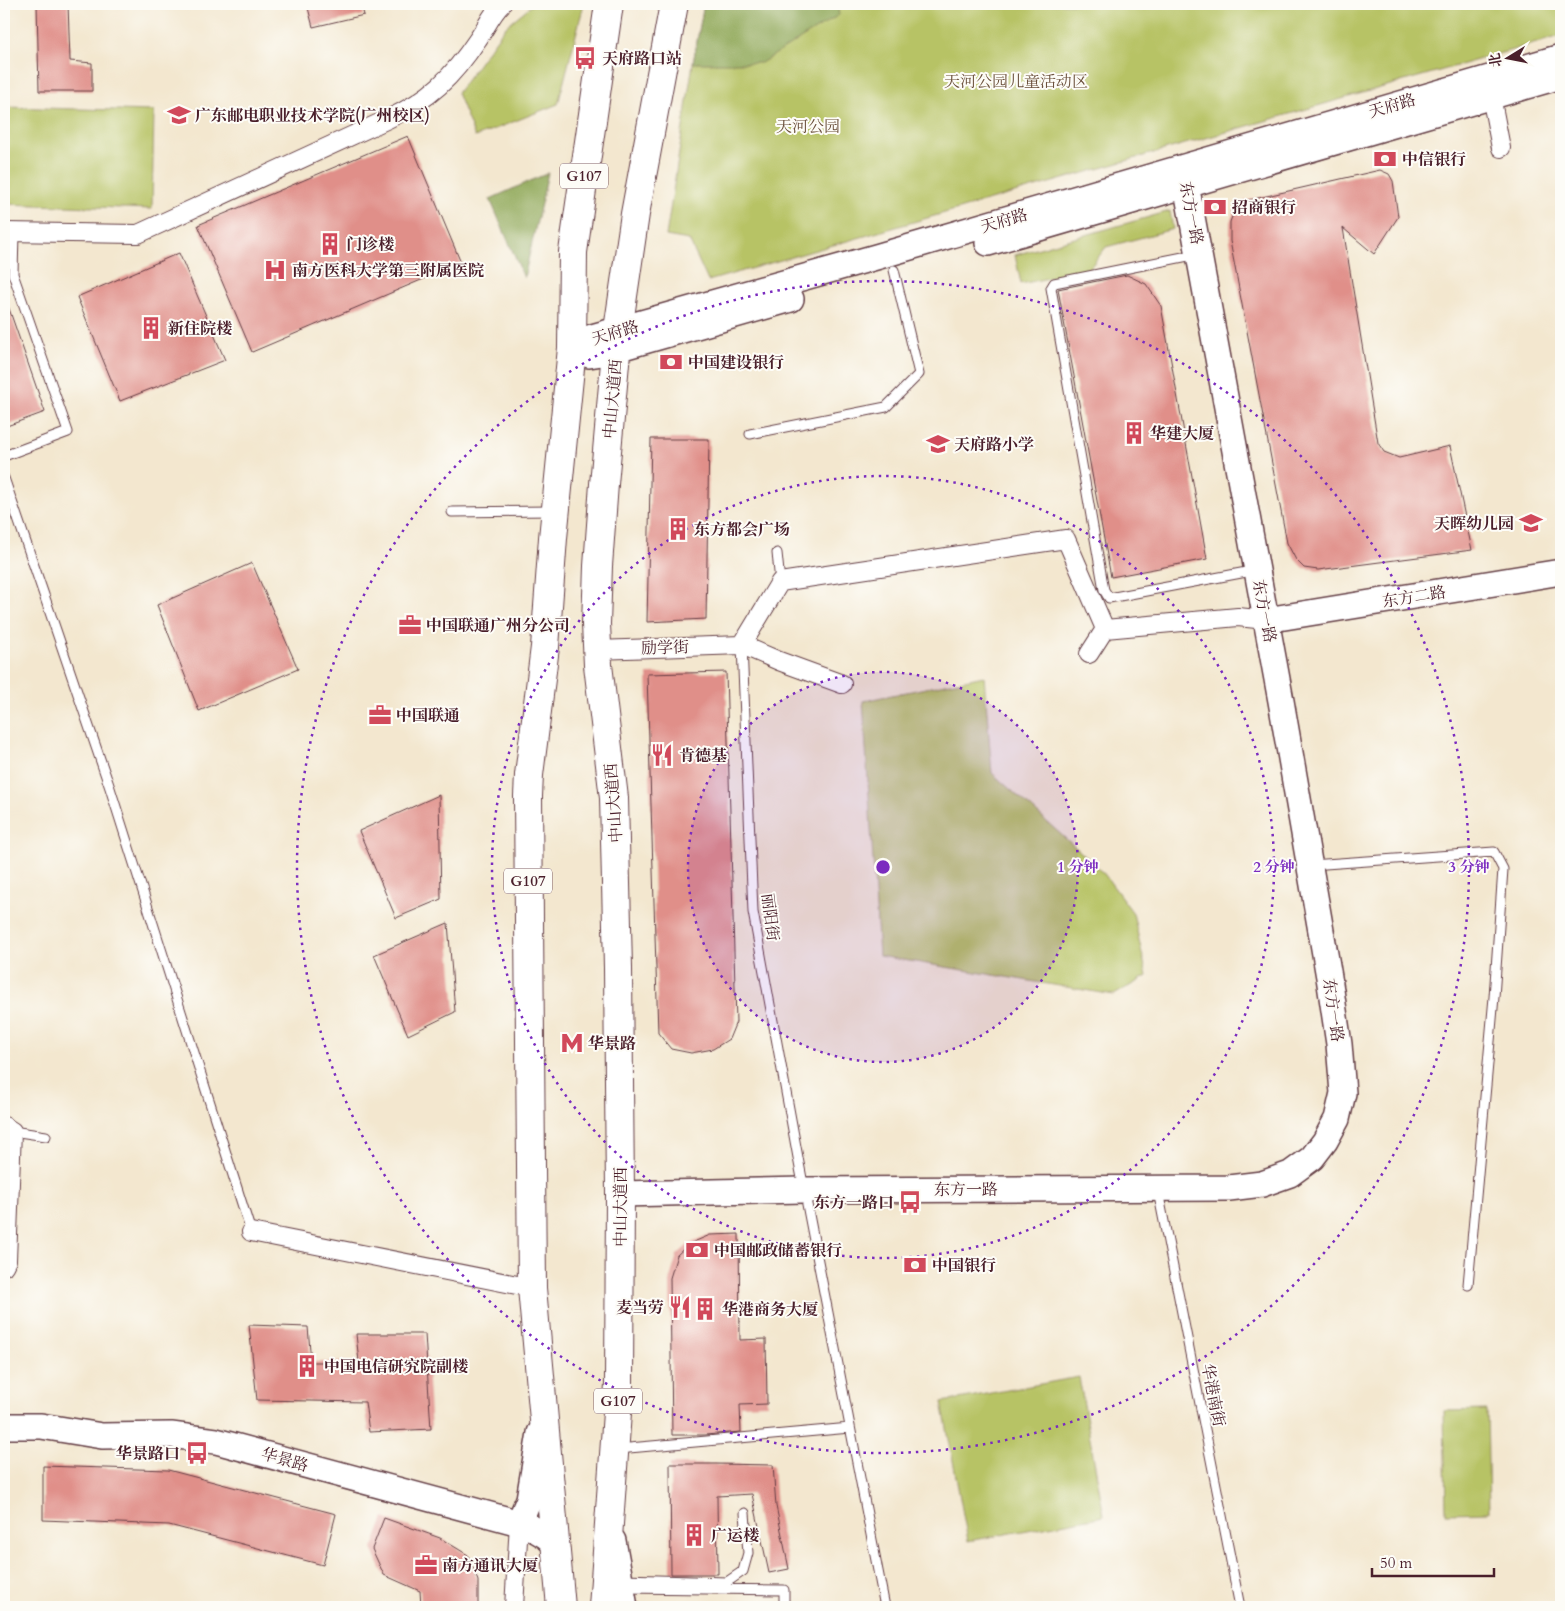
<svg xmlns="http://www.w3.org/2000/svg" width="1565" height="1611" viewBox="0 0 1565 1611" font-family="Cardo,'Noto Serif SC',serif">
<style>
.green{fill:#b7c365;stroke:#807148}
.forest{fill:#91a95a;stroke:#6e6442}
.building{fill:#e08f89}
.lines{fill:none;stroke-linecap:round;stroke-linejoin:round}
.lane-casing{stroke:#633d44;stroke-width:11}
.street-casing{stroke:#633d44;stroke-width:20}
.secondary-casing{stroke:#633d44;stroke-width:28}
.highway-casing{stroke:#633d44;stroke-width:30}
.lane{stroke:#fff;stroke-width:9}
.street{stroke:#fff;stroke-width:18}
.secondary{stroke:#fff;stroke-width:25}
.highway{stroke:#fff;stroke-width:28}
.ring{fill:none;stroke:#7b2cbf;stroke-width:2.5;stroke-dasharray:2.5 5}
.labels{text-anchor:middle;stroke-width:4;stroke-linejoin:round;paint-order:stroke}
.shield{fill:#fdfcf7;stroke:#806168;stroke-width:1}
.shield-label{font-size:15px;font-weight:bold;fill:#4a1f2b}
.poi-label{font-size:16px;font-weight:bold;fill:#4a1f2b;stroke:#fdfcf7;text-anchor:start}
.park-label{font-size:16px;fill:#6b503c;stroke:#fdfcf7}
.street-label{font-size:16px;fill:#4a1f2b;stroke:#fdfcf7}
.centre{fill:#7b2cbf;stroke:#fdfcf7;stroke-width:2.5}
.ring-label{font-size:15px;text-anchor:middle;font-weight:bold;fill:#7b2cbf;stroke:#fdfcf7;stroke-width:4;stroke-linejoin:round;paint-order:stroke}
</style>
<rect width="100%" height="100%" fill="#fdfcf7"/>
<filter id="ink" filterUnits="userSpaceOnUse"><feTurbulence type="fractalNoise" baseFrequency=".02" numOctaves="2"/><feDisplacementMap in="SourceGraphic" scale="10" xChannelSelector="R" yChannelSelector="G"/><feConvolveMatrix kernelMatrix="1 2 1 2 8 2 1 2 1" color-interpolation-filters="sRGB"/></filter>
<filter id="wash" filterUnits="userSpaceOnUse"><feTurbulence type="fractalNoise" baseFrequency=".0096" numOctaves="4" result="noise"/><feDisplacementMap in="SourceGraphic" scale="20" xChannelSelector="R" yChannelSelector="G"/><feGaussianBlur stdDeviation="1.12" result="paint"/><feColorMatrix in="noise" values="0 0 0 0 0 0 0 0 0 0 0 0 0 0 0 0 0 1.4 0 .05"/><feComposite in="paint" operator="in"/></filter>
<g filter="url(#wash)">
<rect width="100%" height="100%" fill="#f3e7cf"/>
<!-- green -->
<path class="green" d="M533 4H584L558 104 475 137 457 93 506 26Z
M704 4H1561V36L708 281 689 240 666 236 693 63Z
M4 107 154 111 152 209 4 204Z
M1170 211 1173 229 1106 247 1089 269 1021 284 1015 255Z
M984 676 992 773 1102 871 1133 913 1147 976 1114 995 879 956 863 701Z
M1079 1377 1104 1516 968 1541 942 1402Z
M1487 1410 1489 1512 1446 1513 1444 1411Z"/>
<!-- forest -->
<path class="forest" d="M704 4H837L839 15 761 63H693Z
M548 173 524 278 490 199Z"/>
<g id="blocks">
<!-- building -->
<path class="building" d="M37 4H68L70 61 92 63V91H39Z
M307 4H361L364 15 313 27Z
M408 136 461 263 252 352 198 225Z
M1380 170 1389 174 1393 181 1398 217 1374 254 1343 228 1378 443 1384 452 1399 458 1450 446 1472 550 1318 570 1304 568 1296 560 1287 543 1230 241V222L1235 209 1245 201Z
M179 253 225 360 120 401 77 297Z
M1127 275 1146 284 1161 306 1207 559 1111 577 1058 289Z
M4 300H6L45 412 4 427Z
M651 439H709L706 619 647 622Z
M252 563 298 669 199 711 157 605Z
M726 672 736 1022 729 1039 713 1049 691 1053 671 1049 658 1033 647 674Z
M439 795 441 899 396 918 359 831Z
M448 923 455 1012 408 1035 374 955Z
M739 1234 740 1340 766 1339 767 1404 740 1405 741 1432 705 1435H672L670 1278 677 1255 689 1244 710 1235Z
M249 1325 308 1327 311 1362H359L356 1334H425L431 1429 369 1432 365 1402 257 1400Z
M670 1464H716L773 1465 776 1506 789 1569 769 1573 752 1494 717 1496 718 1574H671Z
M43 1466 168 1470 336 1514 323 1565 169 1525 43 1520Z
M384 1518 440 1538 468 1555 478 1581V1607H421L420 1591 384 1575 372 1549Z"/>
</g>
</g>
<g filter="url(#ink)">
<use href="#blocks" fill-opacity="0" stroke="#633d44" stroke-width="1"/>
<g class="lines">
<defs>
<path id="lane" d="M1198 254 1054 283 1051 288 1104 590 1109 598 1257 570
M750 434 886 407 919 374 894 270
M4 456 68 432 13 274 14 233
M4 478 110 788 251 1232
M452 512 553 511
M777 553 780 582
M742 645 753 912 799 1163 885 1607
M1311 865 1494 852 1503 869 1494 997 1468 1285
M12 1131 46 1136
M1158 1191 1240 1607
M618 1449 850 1428
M623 1579 727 1582 743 1571 748 1553 745 1513
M624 1588 784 1590V1607"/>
<path id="street" d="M1491 96 1501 148
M4 232 138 234 388 119C430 99 452 78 478 39 486 28 492 13 502 4
M742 645 780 582 1066 539 1105 629 1238 617 1266 620
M597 650 742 645 779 661 842 684
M1089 654 1105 629
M4 1126 12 1131 7 1260 4 1266
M251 1232 532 1288
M514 1607 519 1523"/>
<path id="secondary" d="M988 243 1561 76
M572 348 592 337 876 257 1561 57
M572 348 589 355 602 353 791 299
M1266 620 1561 572
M620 1194 804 1190 1229 1188 1262 1184 1290 1174 1312 1158 1325 1141 1337 1119 1343 1093 1339 1044 1329 977 1281 701 1183 168
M4 1426H41L102 1436 171 1435 216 1441 527 1525 546 1536 555 1544
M519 1523 529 1499 540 1433
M613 1541 625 1607"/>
<path id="highway" d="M561 1607 532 1288 528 796 529 775 545 647 553 538 572 348 573 252 609 4
M603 1607 619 1385 620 1194 618 968 614 798 598 665 596 624 598 566 604 484 618 330 635 214 674 4"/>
</defs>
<!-- lane casing -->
<use href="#lane" class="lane-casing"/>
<!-- street casing -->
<use href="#street" class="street-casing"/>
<!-- secondary casing -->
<use href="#secondary" class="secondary-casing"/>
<!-- highway casing -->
<use href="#highway" class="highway-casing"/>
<!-- lane -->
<use href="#lane" class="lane"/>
<!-- street -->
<use href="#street" class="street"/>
<!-- secondary -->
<use href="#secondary" class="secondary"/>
<!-- highway -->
<use href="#highway" class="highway"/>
</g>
</g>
<!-- distance rings -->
<circle cx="883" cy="867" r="195" fill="#7b2cbf" fill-opacity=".12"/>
<g class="ring">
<circle cx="883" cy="867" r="195"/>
<circle cx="883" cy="867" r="391"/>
<circle cx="883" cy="867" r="586"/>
</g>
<!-- icons -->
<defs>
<symbol id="bus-bare" viewBox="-9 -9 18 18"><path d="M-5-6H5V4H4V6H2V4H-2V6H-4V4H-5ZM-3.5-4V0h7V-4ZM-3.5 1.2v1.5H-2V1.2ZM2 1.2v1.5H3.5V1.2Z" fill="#d1495b" stroke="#fdfcf7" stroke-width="2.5" paint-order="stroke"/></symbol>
<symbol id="university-bare" viewBox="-9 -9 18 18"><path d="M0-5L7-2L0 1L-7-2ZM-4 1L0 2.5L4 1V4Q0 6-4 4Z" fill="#d1495b" stroke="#fdfcf7" stroke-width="2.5" paint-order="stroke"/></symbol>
<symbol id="bank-bare" viewBox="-9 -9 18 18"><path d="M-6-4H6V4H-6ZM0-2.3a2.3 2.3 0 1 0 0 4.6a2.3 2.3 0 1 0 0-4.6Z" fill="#d1495b" stroke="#fdfcf7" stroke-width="2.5" paint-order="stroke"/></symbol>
<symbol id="building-bare" viewBox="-9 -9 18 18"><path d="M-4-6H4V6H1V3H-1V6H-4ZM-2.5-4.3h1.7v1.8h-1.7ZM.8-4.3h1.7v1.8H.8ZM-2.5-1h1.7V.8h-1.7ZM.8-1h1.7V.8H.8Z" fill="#d1495b" stroke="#fdfcf7" stroke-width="2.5" paint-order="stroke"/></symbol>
<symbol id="hospital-bare" viewBox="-9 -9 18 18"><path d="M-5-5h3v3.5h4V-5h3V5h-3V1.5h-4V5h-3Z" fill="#d1495b" stroke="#fdfcf7" stroke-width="2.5" paint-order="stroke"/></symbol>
<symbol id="school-bare" viewBox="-9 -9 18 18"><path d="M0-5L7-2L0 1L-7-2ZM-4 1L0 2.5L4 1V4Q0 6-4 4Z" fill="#d1495b" stroke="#fdfcf7" stroke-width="2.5" paint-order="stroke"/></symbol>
<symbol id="office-bare" viewBox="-9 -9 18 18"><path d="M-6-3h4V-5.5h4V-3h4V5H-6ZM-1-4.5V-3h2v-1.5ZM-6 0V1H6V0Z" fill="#d1495b" stroke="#fdfcf7" stroke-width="2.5" paint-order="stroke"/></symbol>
<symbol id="restaurant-bare" viewBox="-9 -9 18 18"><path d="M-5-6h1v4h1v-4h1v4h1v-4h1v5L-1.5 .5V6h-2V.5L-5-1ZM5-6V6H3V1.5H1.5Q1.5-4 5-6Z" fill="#d1495b" stroke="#fdfcf7" stroke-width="2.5" paint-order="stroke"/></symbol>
<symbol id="metro-bare" viewBox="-9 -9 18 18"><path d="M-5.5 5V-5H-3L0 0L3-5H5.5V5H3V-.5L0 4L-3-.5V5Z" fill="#d1495b" stroke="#fdfcf7" stroke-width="2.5" paint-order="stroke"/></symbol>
</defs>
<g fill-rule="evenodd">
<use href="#bus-bare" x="569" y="42" width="32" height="32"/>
<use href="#university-bare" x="163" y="99" width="32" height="32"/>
<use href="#bank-bare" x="1369" y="143" width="32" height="32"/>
<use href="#bank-bare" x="1199" y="191" width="32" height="32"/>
<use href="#building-bare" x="314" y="228" width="32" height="32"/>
<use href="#hospital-bare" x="259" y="254" width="32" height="32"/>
<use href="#building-bare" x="135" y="312" width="32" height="32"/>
<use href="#bank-bare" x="655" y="346" width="32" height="32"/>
<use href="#building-bare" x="1118" y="417" width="32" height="32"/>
<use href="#school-bare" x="922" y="428" width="32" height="32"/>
<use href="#school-bare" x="1515" y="507" width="32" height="32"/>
<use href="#building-bare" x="662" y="513" width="32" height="32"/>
<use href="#office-bare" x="394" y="609" width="32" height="32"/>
<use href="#office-bare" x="364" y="699" width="32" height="32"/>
<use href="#restaurant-bare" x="646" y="739" width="32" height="32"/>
<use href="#metro-bare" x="556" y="1027" width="32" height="32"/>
<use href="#bus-bare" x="894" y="1186" width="32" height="32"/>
<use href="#bank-bare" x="681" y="1234" width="32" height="32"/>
<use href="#bank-bare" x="899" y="1249" width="32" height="32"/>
<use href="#restaurant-bare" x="664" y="1291" width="32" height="32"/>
<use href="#building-bare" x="689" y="1293" width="32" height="32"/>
<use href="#building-bare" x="291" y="1350" width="32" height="32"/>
<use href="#bus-bare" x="181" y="1437" width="32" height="32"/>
<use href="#building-bare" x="678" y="1519" width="32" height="32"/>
<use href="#office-bare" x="410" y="1549" width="32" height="32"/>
</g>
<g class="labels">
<!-- shield labels -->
<g class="shield">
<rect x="560" y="163.5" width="48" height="25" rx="4"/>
<rect x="504" y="868.5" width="48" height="25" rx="4"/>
<rect x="594" y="1388.5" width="48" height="25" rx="4"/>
</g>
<g class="shield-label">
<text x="584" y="181">G107</text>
<text x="528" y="886">G107</text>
<text x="618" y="1406">G107</text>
</g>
<!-- poi labels -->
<g class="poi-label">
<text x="602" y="64">天府路口站</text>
<text x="195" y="121">广东邮电职业技术学院(广州校区)</text>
<text x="1402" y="165">中信银行</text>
<text x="1232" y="213">招商银行</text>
<text x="346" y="250">门诊楼</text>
<text x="292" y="276">南方医科大学第三附属医院</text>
<text x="168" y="334">新住院楼</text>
<text x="688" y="368">中国建设银行</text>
<text x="1150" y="439">华建大厦</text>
<text x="954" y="450">天府路小学</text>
<text x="1514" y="529" text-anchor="end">天晖幼儿园</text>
<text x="694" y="535">东方都会广场</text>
<text x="426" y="631">中国联通广州分公司</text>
<text x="396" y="721">中国联通</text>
<text x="679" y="761">肯德基</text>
<text x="588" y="1049">华景路</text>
<text x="894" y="1208" text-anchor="end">东方一路口</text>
<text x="714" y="1256">中国邮政储蓄银行</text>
<text x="932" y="1271">中国银行</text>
<text x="664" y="1313" text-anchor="end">麦当劳</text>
<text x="722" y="1315">华港商务大厦</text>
<text x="324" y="1372">中国电信研究院副楼</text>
<text x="180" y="1459" text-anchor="end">华景路口</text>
<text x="711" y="1541">广运楼</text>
<text x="442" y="1571">南方通讯大厦</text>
</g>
<!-- park labels -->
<g class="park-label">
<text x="1016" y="87">天河公园儿童活动区</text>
<text x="808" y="132">天河公园</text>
</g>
<!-- street labels -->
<g class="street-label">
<text transform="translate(1392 105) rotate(-16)" y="6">天府路</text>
<text transform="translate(1192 213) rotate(79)" y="6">东方一路</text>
<text transform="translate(1004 220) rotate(-16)" y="6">天府路</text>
<text transform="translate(615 332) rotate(-17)" y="6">天府路</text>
<text transform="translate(612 399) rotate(-85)" y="6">中山大道西</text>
<text transform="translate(1414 596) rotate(-9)" y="6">东方二路</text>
<text transform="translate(1265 611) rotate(79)" y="6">东方一路</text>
<text transform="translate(665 647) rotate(-2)" y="6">励学街</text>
<text transform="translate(613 803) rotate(-94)" y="6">中山大道西</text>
<text transform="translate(771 917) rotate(83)" y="6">丽阳街</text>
<text transform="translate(1334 1010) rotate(82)" y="6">东方一路</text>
<text x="966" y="1195">东方一路</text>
<text transform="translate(620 1207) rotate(-90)" y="6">中山大道西</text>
<text transform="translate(1214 1395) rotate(79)" y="6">华港南街</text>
<text transform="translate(285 1459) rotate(16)" y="6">华景路</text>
</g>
</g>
<circle cx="883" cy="867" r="8" class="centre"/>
<g class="ring-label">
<text x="1078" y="872">1 分钟</text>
<text x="1274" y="872">2 分钟</text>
<text x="1469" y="872">3 分钟</text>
</g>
<!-- margin -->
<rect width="1565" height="1611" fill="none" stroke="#fdfcf7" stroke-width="20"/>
<!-- north arrow -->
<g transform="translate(1508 58) rotate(260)" stroke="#fdfcf7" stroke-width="4" paint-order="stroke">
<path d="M0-4L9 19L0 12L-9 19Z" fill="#4a1f2b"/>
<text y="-8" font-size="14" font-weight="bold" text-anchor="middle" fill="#4a1f2b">北</text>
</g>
<!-- scale -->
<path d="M1372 1568v8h122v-8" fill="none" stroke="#4a1f2b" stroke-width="2.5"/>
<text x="1380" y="1568" font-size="15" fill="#4a1f2b" stroke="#fdfcf7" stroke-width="4" paint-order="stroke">50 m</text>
</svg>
